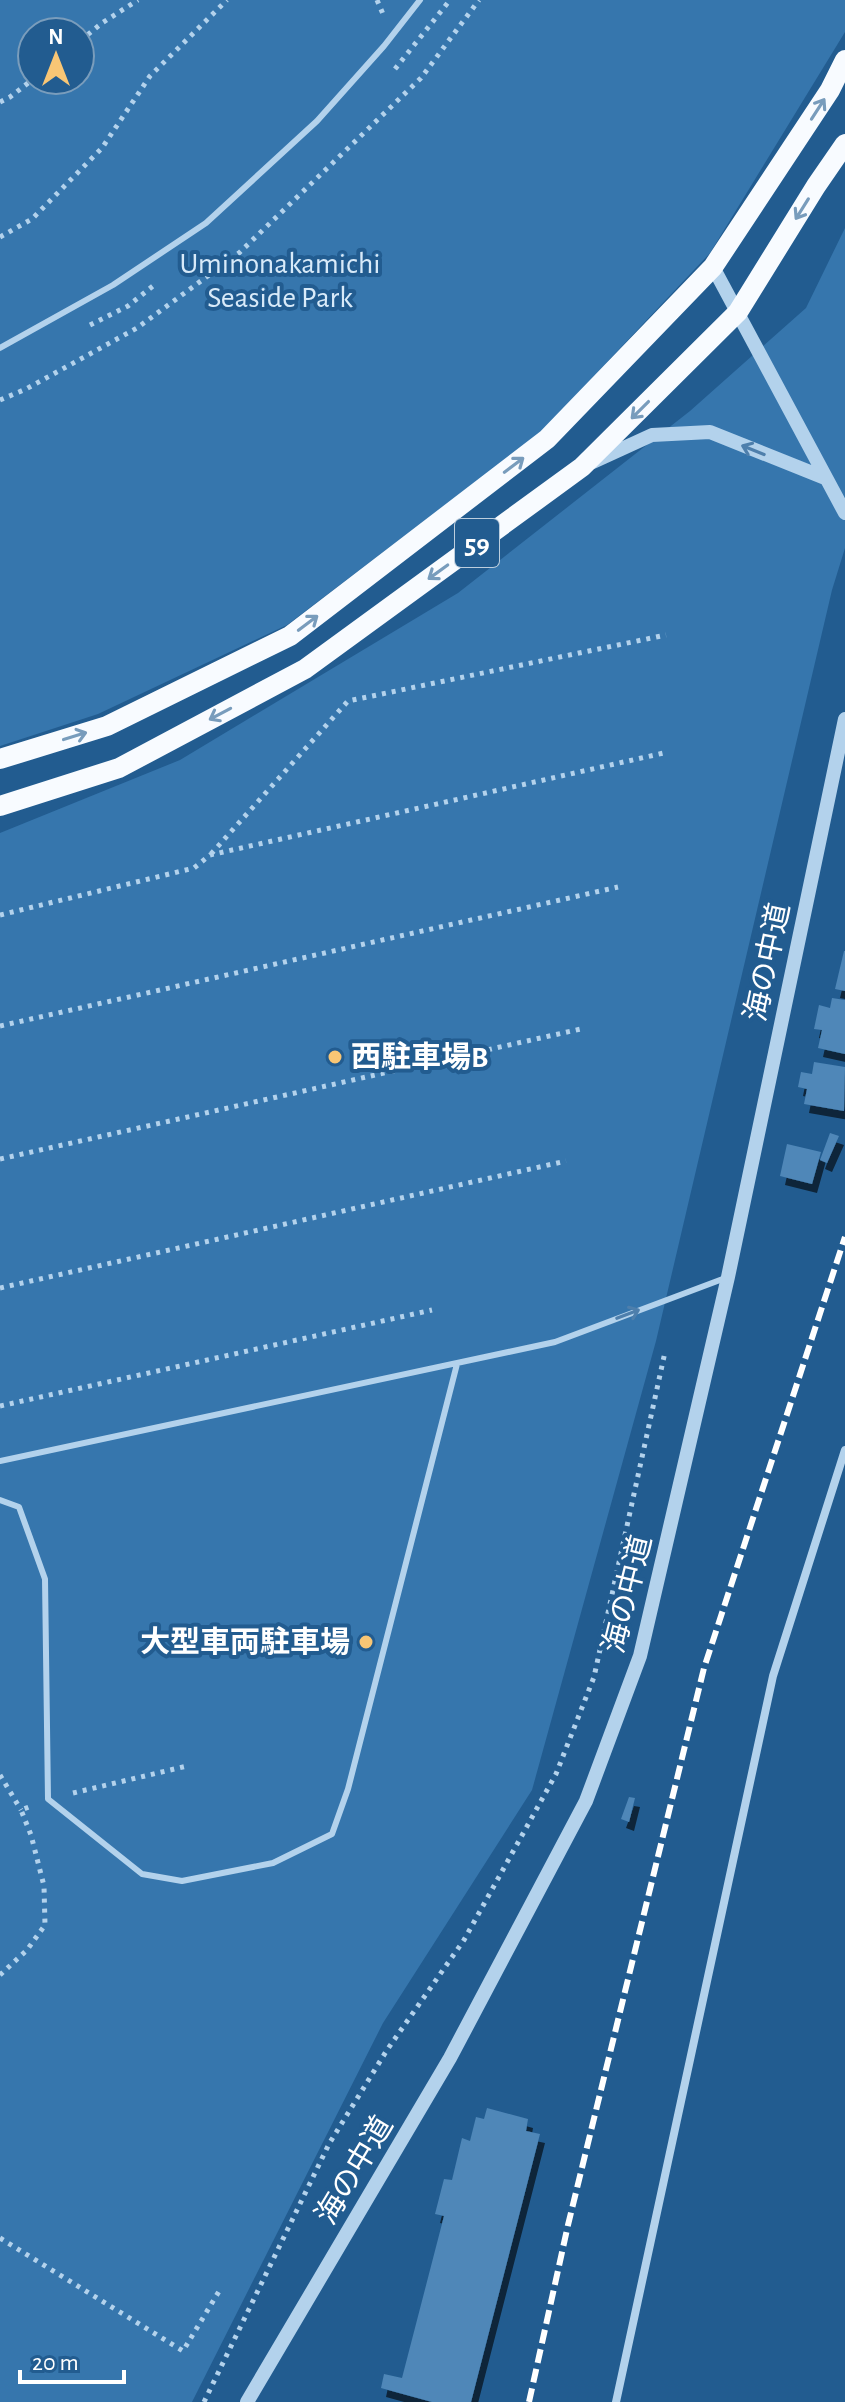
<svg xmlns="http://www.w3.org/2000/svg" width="845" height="2402" viewBox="0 0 845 2402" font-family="'Alegreya Sans','Noto Sans JP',sans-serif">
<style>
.green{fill:#3676ad;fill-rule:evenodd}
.building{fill:#4f87b8;filter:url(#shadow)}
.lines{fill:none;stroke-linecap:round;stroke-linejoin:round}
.path{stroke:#b3d2ec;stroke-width:5;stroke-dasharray:4 6;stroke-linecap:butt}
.service{stroke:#b3d2ec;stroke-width:6}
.minor{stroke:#b3d2ec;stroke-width:8}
.tertiary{stroke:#b3d2ec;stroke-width:14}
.primary{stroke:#f8fbff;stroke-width:20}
.rail{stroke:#fff;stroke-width:6;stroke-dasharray:14 6;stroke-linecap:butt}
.oneway{stroke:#789cbc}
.oneway2{stroke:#4e7fac}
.poi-dot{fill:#f8c675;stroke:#225c90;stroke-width:3}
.labels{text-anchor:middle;stroke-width:8;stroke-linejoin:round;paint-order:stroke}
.shield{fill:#225c90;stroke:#bdcede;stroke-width:2}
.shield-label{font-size:28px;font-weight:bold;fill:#fff}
.park-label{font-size:30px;fill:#d8eaf9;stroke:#225c90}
.street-label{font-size:30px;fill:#fff;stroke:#225c90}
.poi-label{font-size:30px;font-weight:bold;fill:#fff;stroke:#225c90;text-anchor:start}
</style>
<defs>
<filter id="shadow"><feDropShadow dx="5" dy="9" stdDeviation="0" flood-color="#0009"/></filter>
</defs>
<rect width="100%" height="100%" fill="#225c90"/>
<!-- green -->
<path class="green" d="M0 0H845V32L710 253 541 432 287 625 98 714 0 746ZM32 32H80V80H32Z
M845 228V548L832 590 656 1341 532 1790 383 2023 192 2402H0V833L180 760 458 593 690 411 806 308Z"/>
<!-- building -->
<path class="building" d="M844 951H845V991L835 989Z
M832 998 845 1000V1054L818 1048 822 1030 814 1029 819 1005 830 1008Z
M814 1062 845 1067 844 1111 804 1104 807 1089 798 1087 801 1072 812 1074Z
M830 1133 839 1136 827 1163 820 1160Z
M787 1144 821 1152 812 1184 780 1176Z
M629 1797 635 1798 629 1822 621 1819Z
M487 2108 528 2119 526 2131 540 2134 471 2402H432L381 2388 384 2374 402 2378 444 2216 435 2214 444 2179 452 2180 462 2138 470 2141 476 2117 484 2119Z"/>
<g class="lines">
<!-- path -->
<path class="path" d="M377 0 383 14
M80 41 102 23 138 0
M395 69 450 0
M0 102 10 97 32 80
M0 237 32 219 102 148 150 76 227 0
M90 325 128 306 153 286
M0 400 26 389 137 328 239 253 421 78 479 0
M211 854 348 701 666 635
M0 915 194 868 210 855 668 752
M0 1026 618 887
M0 1159 585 1028
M0 1288 566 1161
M0 1406 432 1310
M0 1775 21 1810
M73 1793 187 1766
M0 1975 27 1950 45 1925 44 1886 31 1835 21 1810 29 1807
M0 2238 183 2351 221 2288
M204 2402 329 2144 387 2050 464 1940 556 1774 594 1677 665 1352"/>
<!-- service -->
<path class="service" d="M0 348 113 285 206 223 317 121 384 46 420 0
M0 1461 555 1342 728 1277
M0 1500 19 1507 45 1579 48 1799 142 1874 182 1881 273 1863 332 1834 348 1789 457 1364"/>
<!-- minor -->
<path class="minor" d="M616 2402 773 1676 845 1450"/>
<!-- tertiary -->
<path class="tertiary" d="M713 267 845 513
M593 462 652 435 710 432 825 478
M247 2402 450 2058 586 1801 640 1656 728 1277 845 719"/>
<!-- primary -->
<path class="primary" d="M0 759 107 726 290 636 547 439 713 267 830 90 845 60
M0 806 119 768 305 669 582 467 738 312 816 186 845 144"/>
<!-- rail -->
<path class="rail" d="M529 2402 568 2225 704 1668 845 1237"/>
</g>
<!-- one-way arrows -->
<defs><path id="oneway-shaft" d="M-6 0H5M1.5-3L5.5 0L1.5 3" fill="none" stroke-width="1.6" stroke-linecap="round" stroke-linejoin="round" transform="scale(2)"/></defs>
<g class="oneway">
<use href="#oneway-shaft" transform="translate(818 109) rotate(-57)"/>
<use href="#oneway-shaft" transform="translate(802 209) rotate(122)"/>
<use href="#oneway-shaft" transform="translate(640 410) rotate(135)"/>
<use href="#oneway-shaft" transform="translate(514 465) rotate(-37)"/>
<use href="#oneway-shaft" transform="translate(438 572) rotate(144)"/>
<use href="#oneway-shaft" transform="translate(308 623) rotate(-37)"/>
<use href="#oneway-shaft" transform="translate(220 714) rotate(152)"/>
<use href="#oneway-shaft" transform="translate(75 736) rotate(-17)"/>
</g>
<g class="oneway2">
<use href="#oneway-shaft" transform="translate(753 450) rotate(-158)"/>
<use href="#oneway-shaft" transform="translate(628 1314) rotate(-21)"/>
</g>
<!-- markers -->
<g class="poi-dot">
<circle cx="335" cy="1057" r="8"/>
<circle cx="366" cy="1642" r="8"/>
</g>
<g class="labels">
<!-- shield labels -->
<rect class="shield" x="455" y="519" width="44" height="48" rx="6"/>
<g class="shield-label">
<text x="477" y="553">59</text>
</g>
<!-- park labels -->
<g class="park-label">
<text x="280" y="273">Uminonakamichi<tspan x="280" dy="34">Seaside Park</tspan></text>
</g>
<!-- street labels -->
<g class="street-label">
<text transform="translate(767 962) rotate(-78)" y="10">海の中道</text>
<text transform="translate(627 1594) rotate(-76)" y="10">海の中道</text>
<text transform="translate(354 2170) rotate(-59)" y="10">海の中道</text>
</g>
<!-- poi labels -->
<g class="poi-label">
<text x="351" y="1067">西駐車場B</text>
<text x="350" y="1652" text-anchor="end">大型車両駐車場</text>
</g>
</g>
<!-- north arrow -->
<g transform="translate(56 56)"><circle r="38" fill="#225c90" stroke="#7a9dbc" stroke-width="2"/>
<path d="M0-6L14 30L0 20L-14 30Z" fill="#f8c675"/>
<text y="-12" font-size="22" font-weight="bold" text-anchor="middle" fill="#ffffff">N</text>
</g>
<!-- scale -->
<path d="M20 2370v12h104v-12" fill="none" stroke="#ffffff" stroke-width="4"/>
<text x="32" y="2370" font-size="24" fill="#ffffff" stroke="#225c90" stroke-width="6" paint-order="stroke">20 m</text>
</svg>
